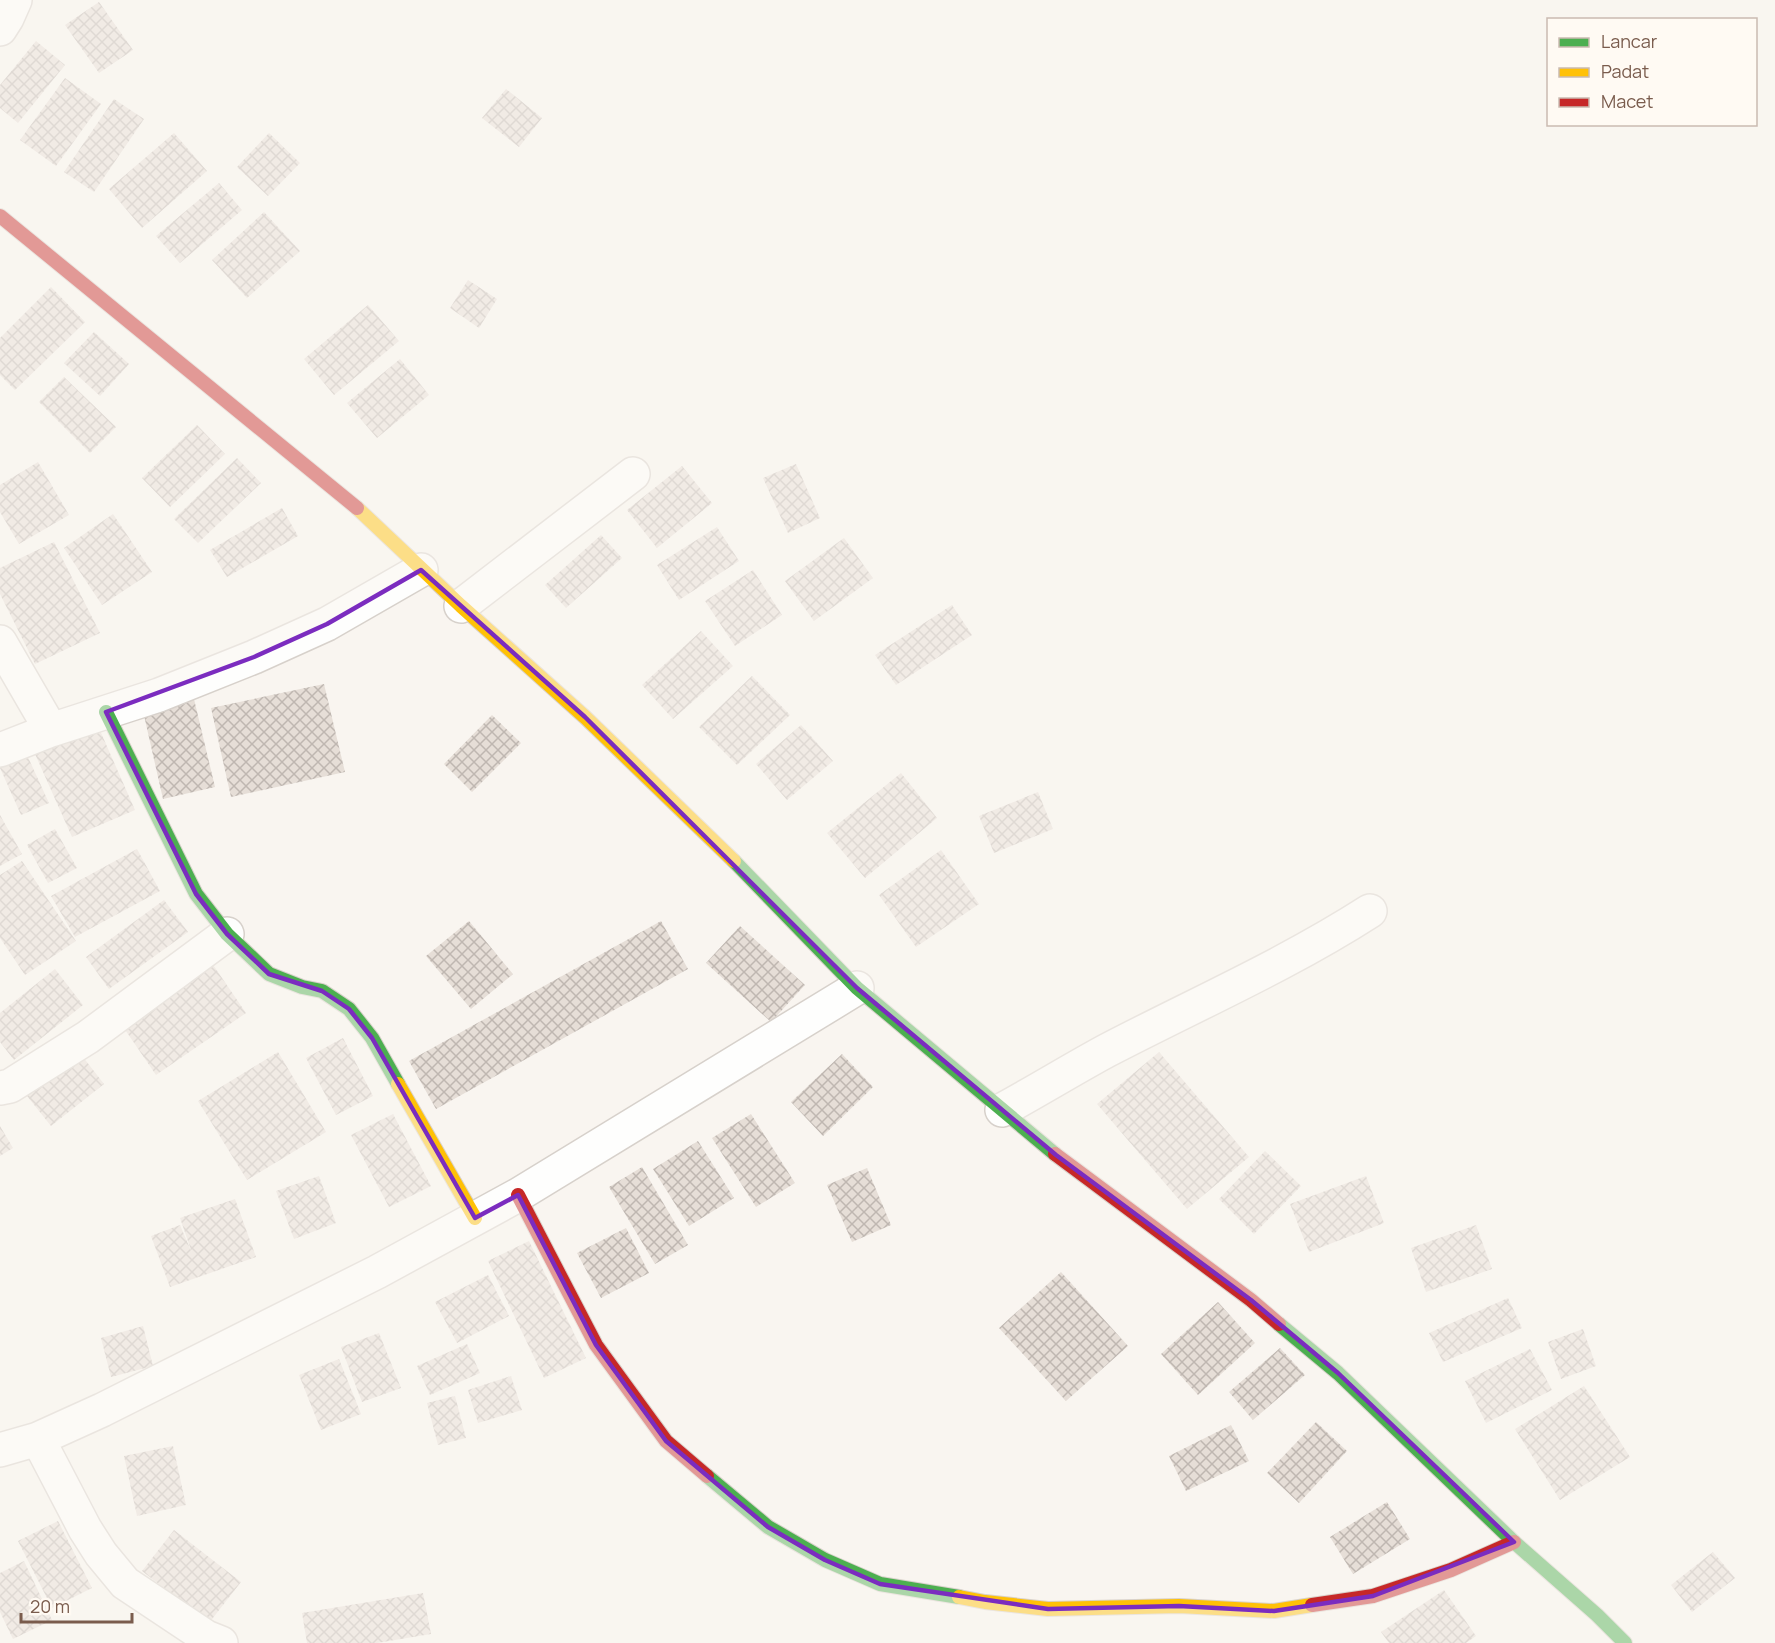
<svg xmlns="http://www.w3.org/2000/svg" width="1775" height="1643" viewBox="0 0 1775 1643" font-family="Manrope,sans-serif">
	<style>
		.building { fill: url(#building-cross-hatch) }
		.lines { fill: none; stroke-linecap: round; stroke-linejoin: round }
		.street-casing { stroke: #d7d1cb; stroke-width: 36 }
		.fast-casing { stroke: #d9d2cb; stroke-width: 16 }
		.slow-casing { stroke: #d9d2cb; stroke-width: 16 }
		.jam-casing { stroke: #d9d2cb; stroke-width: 16 }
		.street { stroke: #fefefd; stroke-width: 33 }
		.fast { stroke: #4caf50; stroke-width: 14 }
		.slow { stroke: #ffc107; stroke-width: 14 }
		.jam { stroke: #c62828; stroke-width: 14 }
		.marked { fill: none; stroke: #7b2cbf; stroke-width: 4.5; stroke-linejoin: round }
	</style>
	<defs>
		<pattern id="building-cross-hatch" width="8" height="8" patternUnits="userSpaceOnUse" patternTransform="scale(1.5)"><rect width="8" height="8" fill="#e6ded7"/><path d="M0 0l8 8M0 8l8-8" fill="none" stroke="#bfb7b1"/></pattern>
	</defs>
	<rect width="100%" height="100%" fill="#f9f5f0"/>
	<!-- building -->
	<path class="building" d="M99,2L133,50L99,73L65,25Z
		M36,41L65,65L18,123L0,108V85Z
		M65,78L101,104L56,166L20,140Z
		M506,89L542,118L519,147L482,118Z
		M114,99L144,119L94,192L64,172Z
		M174,133L207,171L142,228L109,189Z
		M269,133L300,163L268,196L237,167Z
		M219,183L242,210L180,263L156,236Z
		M264,212L300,251L247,298L212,260Z
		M468,280L497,299L479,328L450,308Z
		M51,287L85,322L15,390L0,375V338Z
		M368,305L399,341L334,395L304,359Z
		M94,332L129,364L100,396L64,363Z
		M400,359L429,395L377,438L347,403Z
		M64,377L116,427L90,453L39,402Z
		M197,425L225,454L170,507L142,478Z
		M237,458L261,483L198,543L174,519Z
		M38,462L69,515L19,544L0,512V485Z
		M796,464L820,518L788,533L763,478Z
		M682,466L712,503L657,548L627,510Z
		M282,508L298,536L227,577L210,550Z
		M113,514L152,572L102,605L64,548Z
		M717,527L739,561L679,600L657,565Z
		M601,535L622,558L566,608L545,585Z
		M844,538L873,578L814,621L785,581Z
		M54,542L100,633L35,664L0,594V568Z
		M753,570L782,615L735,646L705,601Z
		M952,605L972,635L896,685L875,655Z
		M701,631L733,666L673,719L642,685Z
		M752,676L790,715L737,765L699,727Z
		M324,684L345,772L231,797L211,708Z
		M194,699L215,787L163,799L143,711Z
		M492,715L521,743L472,792L444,764Z
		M801,725L833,761L787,800L756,764Z
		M98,726L135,810L72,837L35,754Z
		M27,755L49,803L21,815L0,768Z
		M901,773L937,818L865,878L827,833Z
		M1038,792L1053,829L994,853L979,816Z
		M0,815L22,854L0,866Z
		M55,829L77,868L48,883L27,845Z
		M137,849L160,891L75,937L51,896Z
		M941,850L979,904L916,947L879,895Z
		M22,861L76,941L25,975L0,938V875Z
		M164,900L188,932L109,989L86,957Z
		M469,921L513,974L471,1009L426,956Z
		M661,921L688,969L436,1109L409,1061Z
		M740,926L805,985L771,1022L706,963Z
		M207,956L246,1013L156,1075L117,1018Z
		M55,969L83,1005L14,1060L0,1042V1013Z
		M343,1038L373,1096L336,1115L306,1058Z
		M76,1048L104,1084L51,1126L23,1091Z
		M278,1052L326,1132L247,1180L198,1101Z
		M1159,1052L1249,1157L1187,1209L1097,1104Z
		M842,1054L873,1087L823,1136L791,1102Z
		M393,1114L431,1186L389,1207L351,1135Z
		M751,1114L795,1183L756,1207L712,1138Z
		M0,1126L13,1148L0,1156Z
		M698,1141L734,1198L689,1226L653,1169Z
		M1265,1151L1301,1186L1254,1234L1219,1199Z
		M642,1167L688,1245L655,1264L609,1187Z
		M867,1168L891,1225L852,1242L827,1185Z
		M319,1176L336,1223L294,1239L276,1191Z
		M1366,1176L1384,1223L1309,1252L1290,1204Z
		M235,1199L256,1257L170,1287L151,1236L180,1225L192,1253L180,1218Z
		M1476,1225L1492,1269L1426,1292L1411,1248Z
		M626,1228L649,1273L601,1298L577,1253Z
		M529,1241L586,1358L544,1378L488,1261Z
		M1061,1272L1128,1346L1066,1401L999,1328Z
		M488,1275L509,1316L457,1343L435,1302Z
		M1508,1298L1522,1328L1443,1362L1429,1333Z
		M1218,1302L1255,1343L1198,1395L1161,1354Z
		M143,1326L153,1366L111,1377L101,1338Z
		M1583,1329L1596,1366L1561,1379L1548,1342Z
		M379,1333L401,1388L362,1402L341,1347Z
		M467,1344L480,1373L430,1395L417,1366Z
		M1280,1348L1305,1375L1253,1420L1229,1392Z
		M1530,1349L1552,1390L1486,1423L1465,1381Z
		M339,1359L361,1414L321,1430L299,1375Z
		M511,1376L522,1410L478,1423L468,1390Z
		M1584,1386L1630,1457L1560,1500L1515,1429Z
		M455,1396L466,1438L438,1445L427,1403Z
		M1316,1422L1347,1451L1299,1503L1267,1473Z
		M1231,1425L1249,1461L1186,1491L1169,1456Z
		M173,1446L186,1505L137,1516L124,1456Z
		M1387,1502L1410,1539L1353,1574L1330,1537Z
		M58,1521L92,1588L52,1608L18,1541Z
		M174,1530L241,1582L209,1623L142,1571Z
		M1713,1552L1735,1578L1692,1612L1671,1585Z
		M24,1561L52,1620L13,1639L0,1612V1573Z
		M1444,1590L1476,1636L1466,1643H1389L1381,1632Z
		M423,1593L431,1634L377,1643H307L302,1613Z"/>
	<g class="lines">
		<!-- street casing -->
		<g class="street-casing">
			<path id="street" d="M0,29L7,18L15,0
				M461,606L633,474
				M0,642L51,730
				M0,750L51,730L159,695L254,657L327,624L421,570
				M0,1088L10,1086L88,1037L227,934
				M1002,1110C1037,1091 1071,1070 1106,1051C1194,1005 1286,965 1370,911
				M38,1439L85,1529L101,1554L125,1583L206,1637L221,1643
				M0,1450L38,1439L102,1410L377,1272L518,1195L857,988"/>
		</g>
		<!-- fast casing -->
		<g class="fast-casing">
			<path id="fast" d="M106,712L196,894L227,934L269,974L302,987L322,991L349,1009L372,1038L398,1084
				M734,861L857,988L1055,1154
				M1279,1324L1338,1373L1514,1542L1597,1615L1625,1643
				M707,1476L768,1527L825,1560L880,1584L959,1597"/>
		</g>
		<!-- slow casing -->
		<g class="slow-casing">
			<path id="slow" d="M357,508L461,606L585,717L734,861
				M398,1084L475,1218
				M959,1597L985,1602L1048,1609L1179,1606L1274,1611L1312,1605"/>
		</g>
		<!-- jam casing -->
		<g class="jam-casing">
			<path id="jam" d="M0,216L357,508
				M1055,1154L1251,1300L1279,1324
				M518,1195L596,1345L666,1441L707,1476
				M1312,1605L1373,1596L1451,1570L1514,1542"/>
		</g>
		<!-- street -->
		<use href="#street" class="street"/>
		<!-- fast -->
		<use href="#fast" class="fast"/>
		<!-- slow -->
		<use href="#slow" class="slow"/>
		<!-- jam -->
		<use href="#jam" class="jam"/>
	</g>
	<!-- marked area -->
	<path d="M0 0H1775V1643H0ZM421,570L585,717L857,988L1056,1155L1251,1300L1338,1373L1514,1542L1373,1596L1274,1611L1179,1606L1048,1609L880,1584L825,1560L768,1527L666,1441L596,1345L518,1195L475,1218L372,1038L349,1009L322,991L269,974L227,934L196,894L106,712L254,657L327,624Z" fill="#f9f5f0" fill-opacity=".55" fill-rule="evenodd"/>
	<path class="marked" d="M421,570L585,717L857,988L1056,1155L1251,1300L1338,1373L1514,1542L1373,1596L1274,1611L1179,1606L1048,1609L880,1584L825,1560L768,1527L666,1441L596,1345L518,1195L475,1218L372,1038L349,1009L322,991L269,974L227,934L196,894L106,712L254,657L327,624Z"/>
	<!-- legend -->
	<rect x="1547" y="18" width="210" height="108" fill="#fffaf3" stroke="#cabbb1" stroke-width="1.5"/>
	<rect x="1559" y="38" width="30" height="9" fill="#4caf50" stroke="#cabbb1" stroke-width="1.5"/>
	<text x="1601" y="48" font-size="18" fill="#7a5c4d">Lancar</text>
	<rect x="1559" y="68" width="30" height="9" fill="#ffc107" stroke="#cabbb1" stroke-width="1.5"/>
	<text x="1601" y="78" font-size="18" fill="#7a5c4d">Padat</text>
	<rect x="1559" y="98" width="30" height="9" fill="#c62828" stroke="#cabbb1" stroke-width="1.5"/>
	<text x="1601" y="108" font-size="18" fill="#7a5c4d">Macet</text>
	<!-- scale -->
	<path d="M21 1613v9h111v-9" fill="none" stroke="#7a5c4d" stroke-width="3"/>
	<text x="30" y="1613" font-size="18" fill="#7a5c4d" stroke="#fffaf3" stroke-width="4.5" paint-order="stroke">20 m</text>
</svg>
